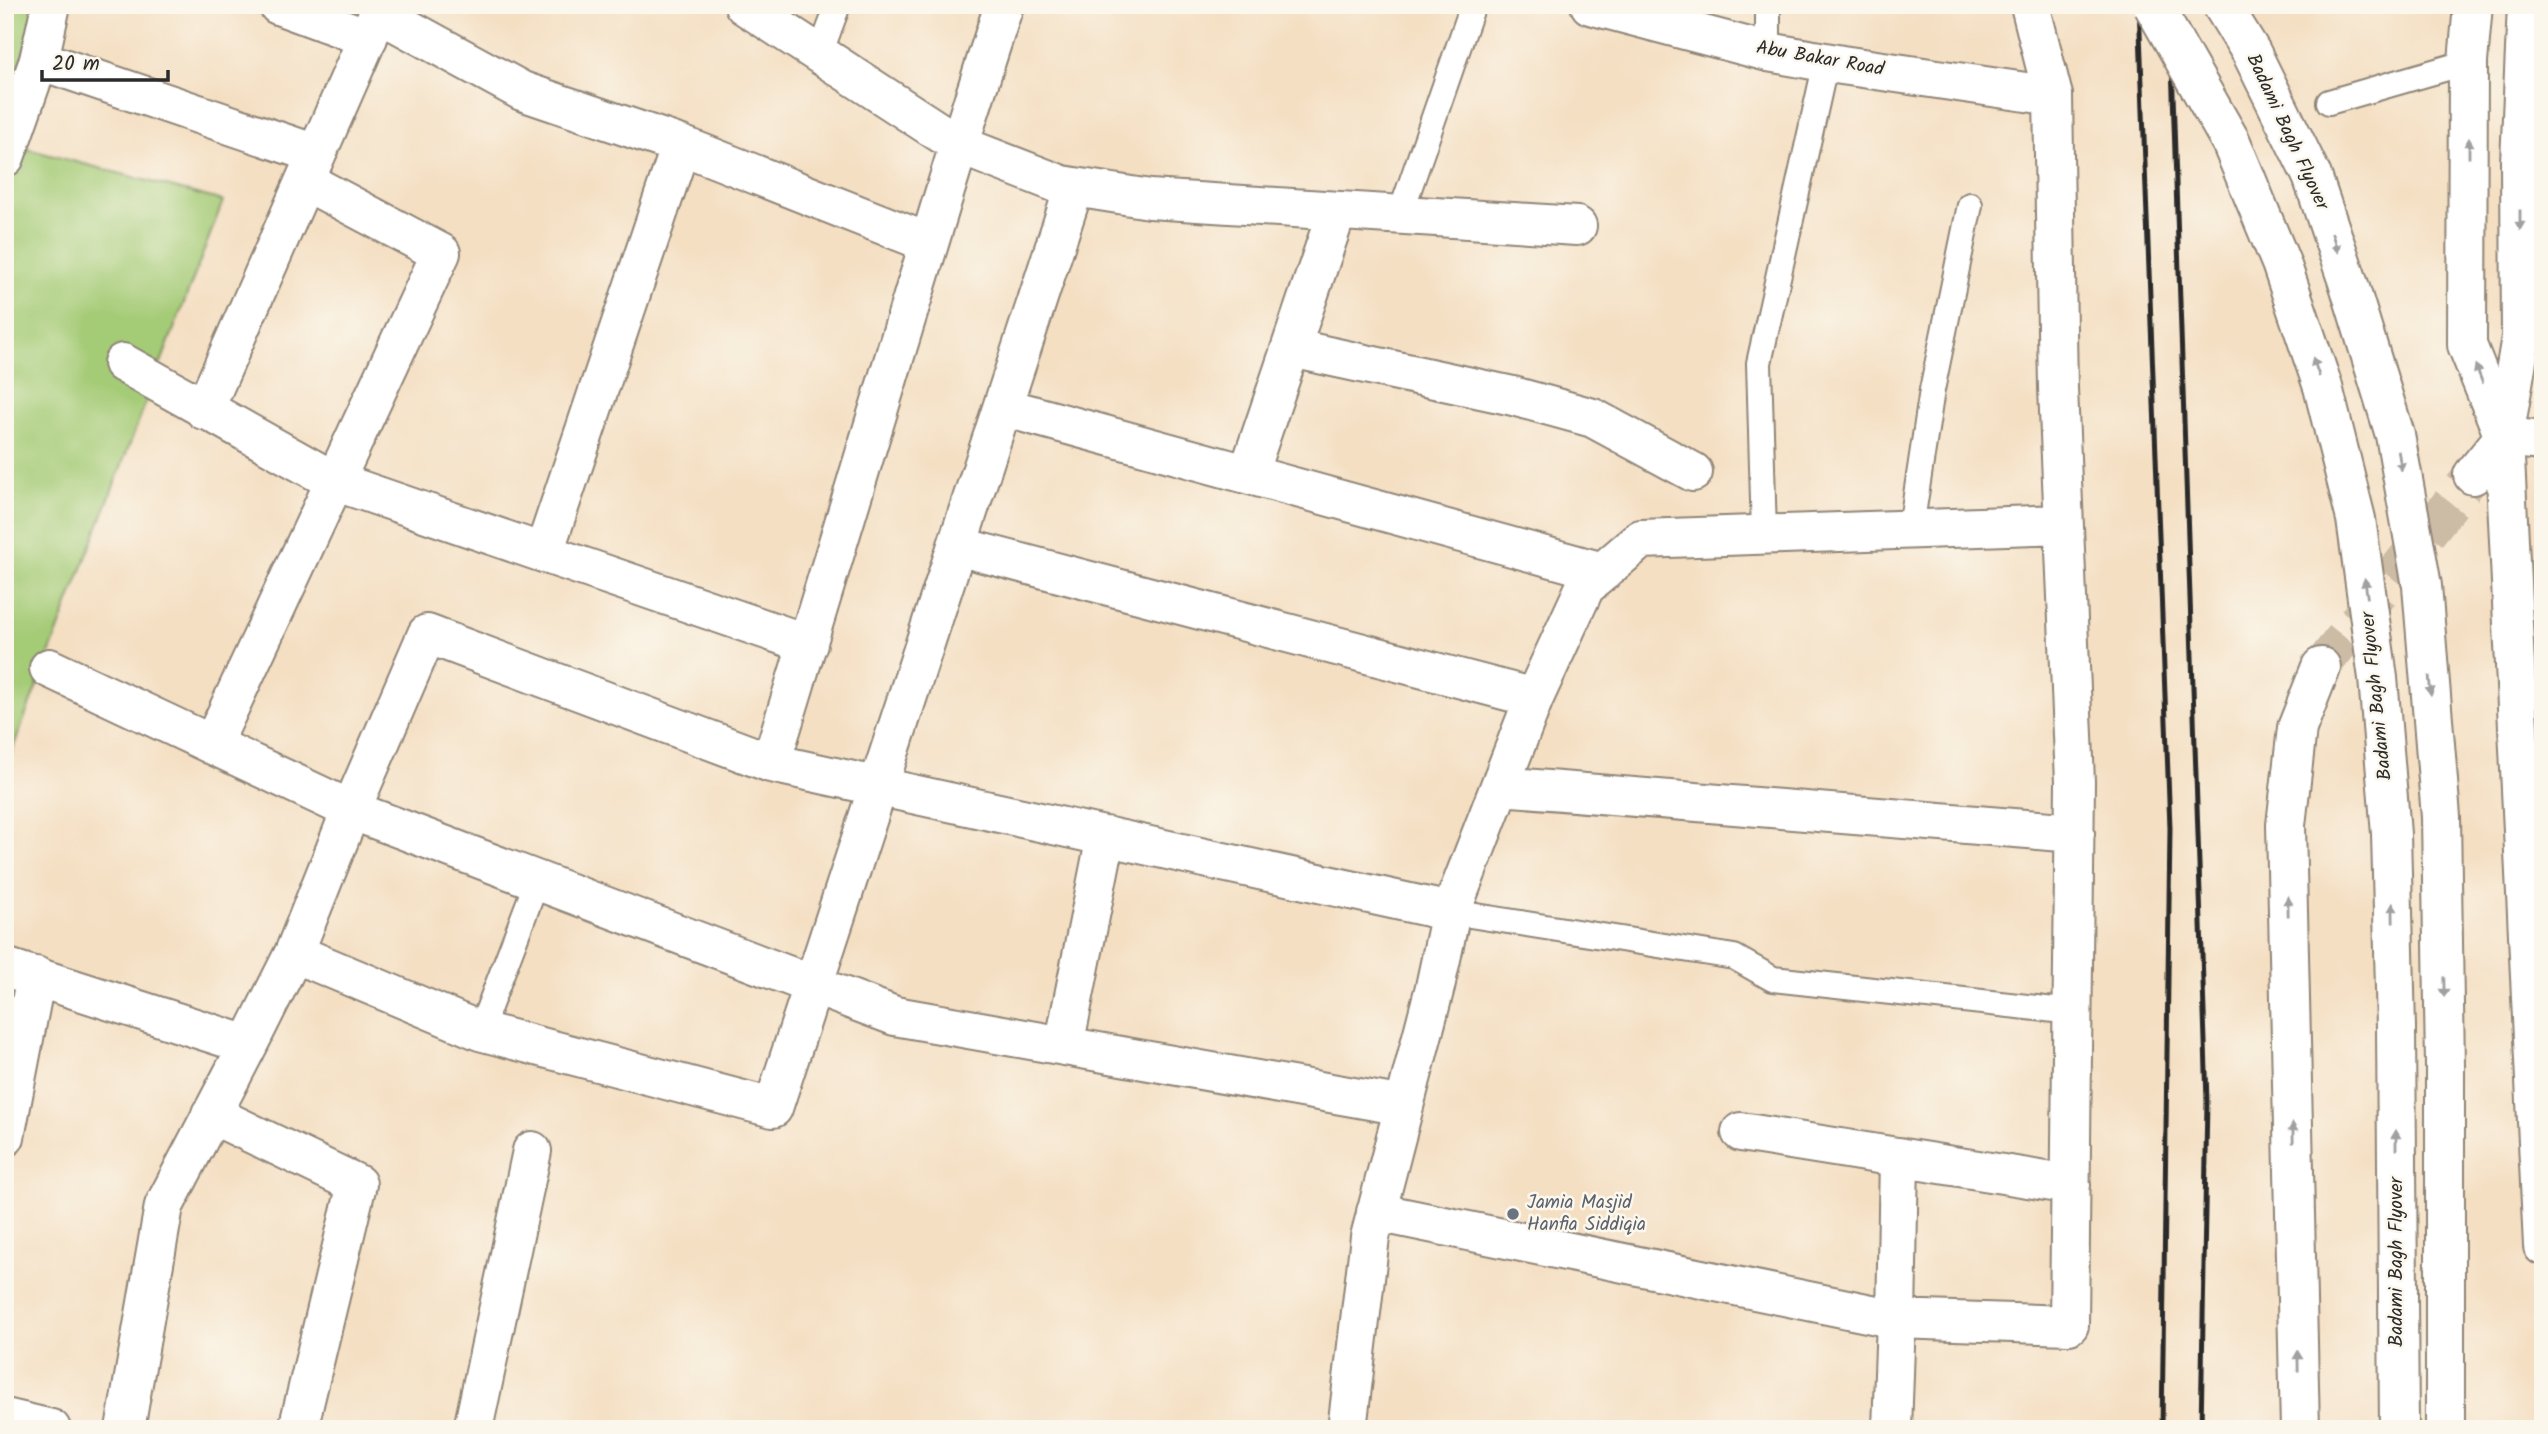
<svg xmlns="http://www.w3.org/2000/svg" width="2548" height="1434" viewBox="0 0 2548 1434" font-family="Kalam,sans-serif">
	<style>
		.green { fill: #a4cb76; stroke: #687b50; stroke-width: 2 }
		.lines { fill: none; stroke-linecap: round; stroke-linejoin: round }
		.secondary-tunnel { stroke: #ccbba5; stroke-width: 38; stroke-dasharray: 38 19; stroke-linecap: butt }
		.service-casing { stroke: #908577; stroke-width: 28 }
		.minor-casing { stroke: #908577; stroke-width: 42 }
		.tertiary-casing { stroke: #908577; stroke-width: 42 }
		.secondary-casing { stroke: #908577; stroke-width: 42 }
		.service { stroke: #fff; stroke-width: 24 }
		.minor { stroke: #fff; stroke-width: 38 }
		.tertiary { stroke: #fff; stroke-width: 38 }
		.secondary { stroke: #fff; stroke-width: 38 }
		.rail { stroke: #2b2b2b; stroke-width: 5 }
		.tertiary-bridge-casing { stroke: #908577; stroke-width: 42; stroke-linecap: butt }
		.tertiary-bridge { stroke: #fff; stroke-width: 38 }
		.oneway { fill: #a0a0a0 }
		.worship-dot { fill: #6b7280; stroke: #fbf7ec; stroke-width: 2.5 }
		.labels { text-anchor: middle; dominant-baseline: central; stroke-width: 5; stroke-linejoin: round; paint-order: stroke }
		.street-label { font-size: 19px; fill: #2b2b2b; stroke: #fbf7ec }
		.worship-label { font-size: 19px; fill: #5b616d; stroke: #fbf7ec; text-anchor: start }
	</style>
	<rect width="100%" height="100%" fill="#fbf7ec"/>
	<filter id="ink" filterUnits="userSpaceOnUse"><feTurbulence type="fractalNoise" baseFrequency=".0143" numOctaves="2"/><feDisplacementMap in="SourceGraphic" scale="14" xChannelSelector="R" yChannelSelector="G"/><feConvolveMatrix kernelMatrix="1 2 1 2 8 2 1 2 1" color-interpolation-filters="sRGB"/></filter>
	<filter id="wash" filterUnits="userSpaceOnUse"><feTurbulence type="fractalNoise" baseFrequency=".00686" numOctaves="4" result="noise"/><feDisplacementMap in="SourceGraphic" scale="28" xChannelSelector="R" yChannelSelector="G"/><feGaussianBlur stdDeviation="1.57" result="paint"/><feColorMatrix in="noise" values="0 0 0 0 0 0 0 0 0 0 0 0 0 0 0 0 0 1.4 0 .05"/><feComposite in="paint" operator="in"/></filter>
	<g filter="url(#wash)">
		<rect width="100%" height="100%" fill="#f4dfc3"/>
		<!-- green -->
		<path class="green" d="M5,5H37L5,117Z
			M5,143L223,201L5,769Z"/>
	</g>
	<g filter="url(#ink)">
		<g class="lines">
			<!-- secondary-tunnel -->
			<path class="secondary-tunnel" d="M2321,667L2473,475"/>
			<!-- service casing -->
			<g class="service-casing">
				<path id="service" d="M1768,52V5
					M820,54L838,5
					M2329,102L2468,62
					M1400,215L1473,5
					M1911,528L1932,390L1970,205
					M1764,534L1759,363L1826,62
					M1451,912L1734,957L1773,979L2073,1012
					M480,1031L537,881"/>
			</g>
			<!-- minor casing -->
			<g class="minor-casing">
				<path id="minor" d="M278,5L368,38
					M744,5L959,145L1062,185L1150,199L1577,226
					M1004,5L959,145L771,763L1451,912L1435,987L1370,1237L1347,1429
					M379,13L522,91L681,145L929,243
					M39,60L316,154
					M5,157L39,60L51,5
					M1291,348L1513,396L1593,418L1693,472
					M123,363L334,481L808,644
					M1003,407L1603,572
					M204,410L382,5
					M2504,437L2543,441
					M1248,474L1337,211
					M957,546L1534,698
					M544,552L681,145
					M49,668L351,810L895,1016L1404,1106
					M212,745L441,253L305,181
					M1500,786L2075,833
					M1451,912L1534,698L1585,587L1641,539L2063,524
					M294,953L480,1031L773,1108L1074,188
					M5,967L248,1045L294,953L351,810L427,634L771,763
					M1064,1046L1106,836
					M211,1114L357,1184L298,1429
					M1741,1132L2071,1185
					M5,1137L36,976
					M1376,1212L1896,1319L2069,1325L2075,782L2058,388L2053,96L2030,5
					M1896,1319L1899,1157
					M5,1418L51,1429
					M125,1429L164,1206L248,1045
					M473,1429L532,1151"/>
			</g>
			<!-- tertiary casing -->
			<g class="tertiary-casing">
				<path id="tertiary" d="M1892,1429L1896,1319"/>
			</g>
			<!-- secondary casing -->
			<g class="secondary-casing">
				<path id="secondary" d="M1590,5L1768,52L1842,65L2053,96
					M2473,5L2468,62L2467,345L2504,437L2473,475
					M2527,5L2520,162L2521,337L2504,437L2543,1246
					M2300,1429L2286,825L2297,728L2321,667"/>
			</g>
			<!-- service -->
			<use href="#service" class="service"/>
			<!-- minor -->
			<use href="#minor" class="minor"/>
			<!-- tertiary -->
			<use href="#tertiary" class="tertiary"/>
			<!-- secondary -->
			<use href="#secondary" class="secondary"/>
			<!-- rail -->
			<path class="rail" d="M2139,5L2170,828L2162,1429
				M2170,5L2207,1101L2201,1429"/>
			<!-- tertiary-bridge casing -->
			<g class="tertiary-bridge-casing">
				<path id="tertiary-bridge" d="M2153,5L2231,142L2281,263L2323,387L2356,519L2378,678L2391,834L2396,1028L2399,1429
					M2222,5L2251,52L2312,176L2350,288L2395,435L2422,586L2441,817L2445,1066V1429"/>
			</g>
			<!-- tertiary-bridge -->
			<use href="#tertiary-bridge" class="tertiary-bridge"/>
		</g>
		<!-- one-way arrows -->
		<defs><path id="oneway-solid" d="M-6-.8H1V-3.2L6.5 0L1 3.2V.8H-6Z" transform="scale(1.75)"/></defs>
		<g class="oneway">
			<use href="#oneway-solid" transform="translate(2469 148) rotate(-90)"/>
			<use href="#oneway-solid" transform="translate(2520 220) rotate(90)"/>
			<use href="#oneway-solid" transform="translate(2335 243) rotate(71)"/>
			<use href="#oneway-solid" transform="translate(2316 367) rotate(-109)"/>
			<use href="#oneway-solid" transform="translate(2479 374) rotate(-112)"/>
			<use href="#oneway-solid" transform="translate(2400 461) rotate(80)"/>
			<use href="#oneway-solid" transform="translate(2366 588) rotate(-98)"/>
			<use href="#oneway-solid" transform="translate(2430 686) rotate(85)"/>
			<use href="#oneway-solid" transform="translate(2288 906) rotate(-91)"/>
			<use href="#oneway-solid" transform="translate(2393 913) rotate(-91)"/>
			<use href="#oneway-solid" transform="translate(2444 987) rotate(89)"/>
			<use href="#oneway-solid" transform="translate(2293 1133) rotate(-91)"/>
			<use href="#oneway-solid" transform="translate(2396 1140) rotate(-90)"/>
			<use href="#oneway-solid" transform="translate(2298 1361) rotate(-91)"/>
		</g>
	</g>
	<!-- markers -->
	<circle class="worship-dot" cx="1513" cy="1214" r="7"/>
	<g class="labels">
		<!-- street labels -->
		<g class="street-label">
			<text transform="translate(1820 59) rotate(10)">Abu Bakar Road</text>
			<text transform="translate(2287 132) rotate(65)">Badami Bagh Flyover</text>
			<text transform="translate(2377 696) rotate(-96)">Badami Bagh Flyover</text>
			<text transform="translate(2397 1262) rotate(-90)">Badami Bagh Flyover</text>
		</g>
		<!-- worship labels -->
		<g class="worship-label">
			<text x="1527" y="1203">Jamia Masjid<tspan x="1527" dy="22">Hanfia Siddiqia</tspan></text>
		</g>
	</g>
	<!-- margin -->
	<rect width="2548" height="1434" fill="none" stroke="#fbf7ec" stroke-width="28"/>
	<!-- scale -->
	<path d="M42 70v10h126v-10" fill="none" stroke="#2b2b2b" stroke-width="3.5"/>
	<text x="52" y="70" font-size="21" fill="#2b2b2b" stroke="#fbf7ec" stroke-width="5" paint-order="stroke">20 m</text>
</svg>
